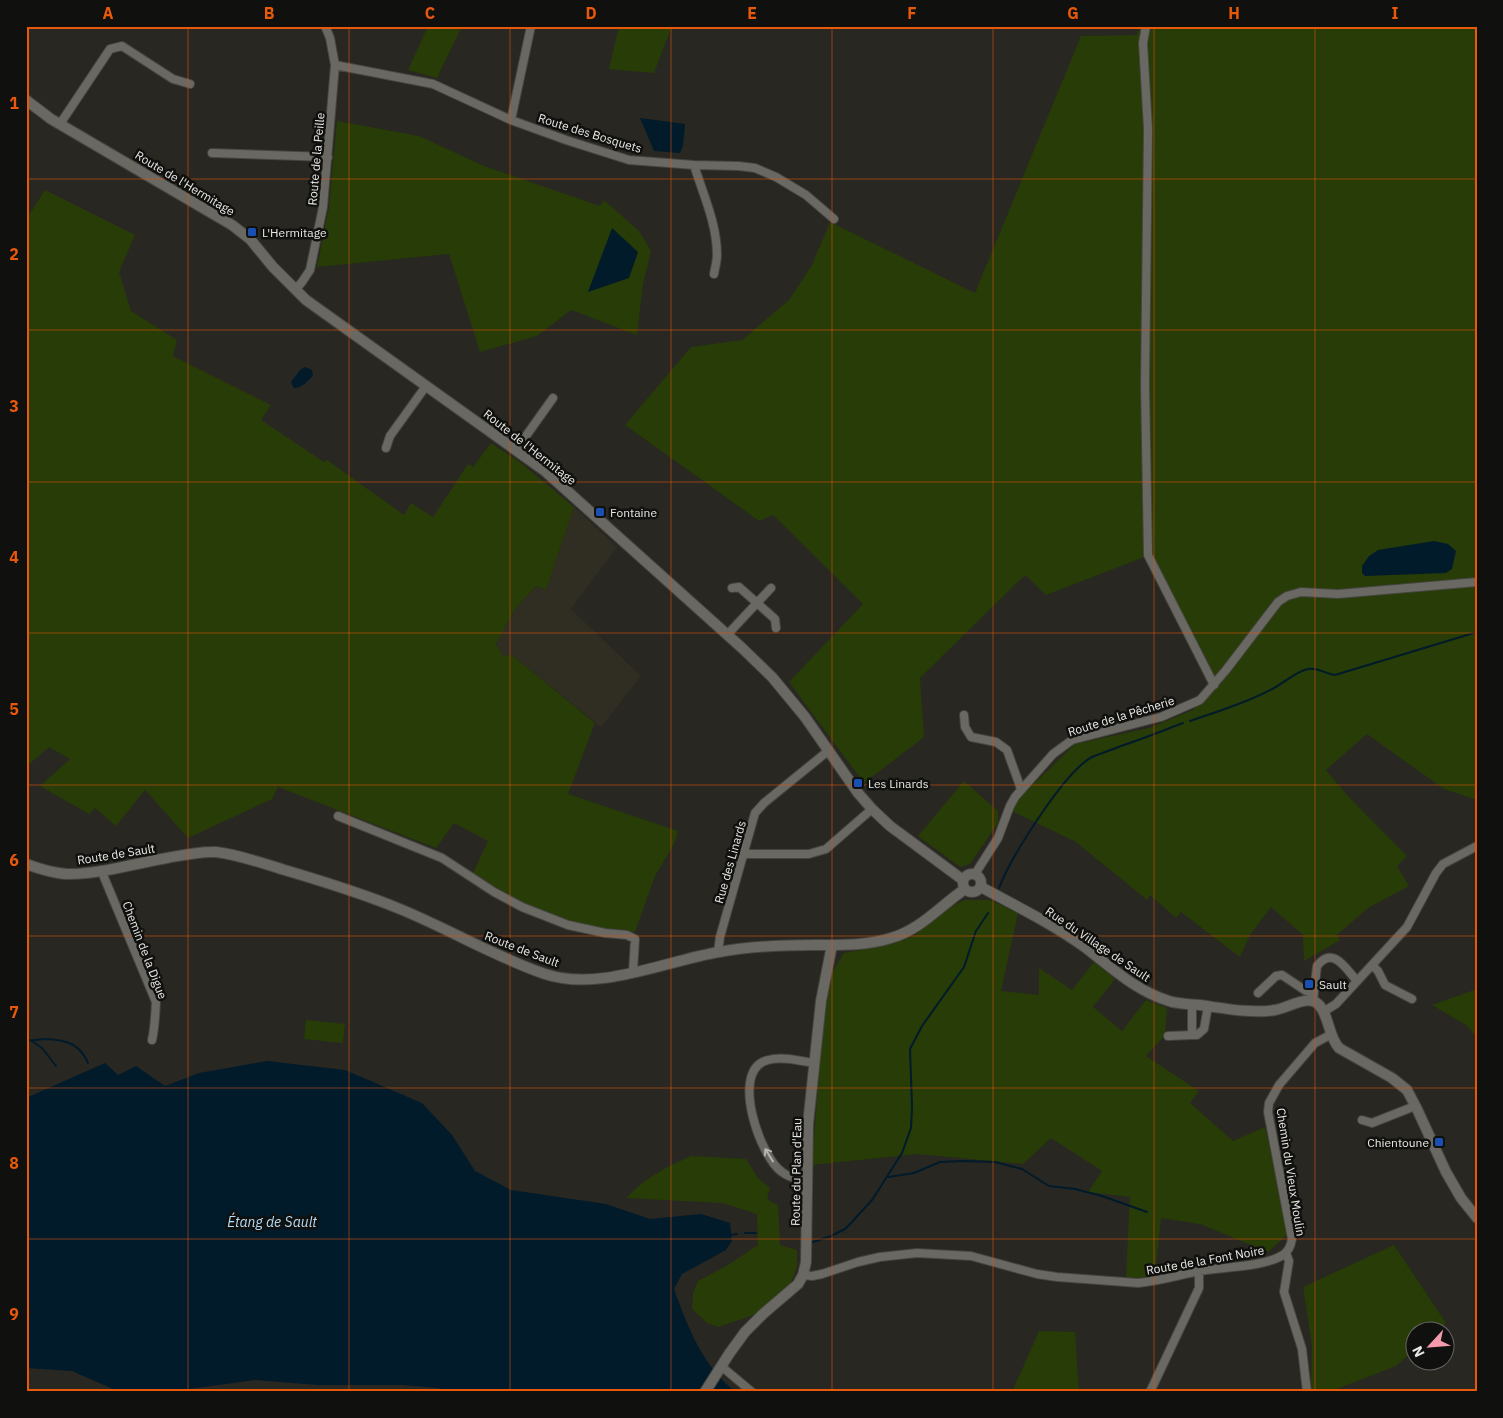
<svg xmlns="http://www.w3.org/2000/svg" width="1503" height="1418" viewBox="0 0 1503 1418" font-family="'IBM Plex Sans',sans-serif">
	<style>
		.built { fill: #302d22 }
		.green { fill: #273c06 }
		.water { fill: #011b2b }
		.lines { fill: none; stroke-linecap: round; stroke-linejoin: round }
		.stream { stroke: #011b2b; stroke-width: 2 }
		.minor-casing { stroke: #45443f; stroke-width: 10 }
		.tertiary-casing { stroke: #45443f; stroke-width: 12 }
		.minor { stroke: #696862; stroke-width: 8 }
		.tertiary { stroke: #696862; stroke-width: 10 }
		.oneway { stroke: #b6b5b1 }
		.grid { fill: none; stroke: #e8590c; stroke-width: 1; stroke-opacity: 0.55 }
		.transit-dot { fill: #1a4fb4; stroke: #10100e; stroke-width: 2 }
		.labels { text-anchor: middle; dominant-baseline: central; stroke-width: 5; stroke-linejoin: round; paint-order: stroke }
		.street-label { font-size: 12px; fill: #e9e8e5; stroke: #10100e }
		.poi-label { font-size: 12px; fill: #e9e8e5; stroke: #10100e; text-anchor: start }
		.water-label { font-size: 14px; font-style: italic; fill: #b4dcf8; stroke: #10100e }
		.neatline { fill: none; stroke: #e8590c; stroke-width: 2 }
		.grid-label { font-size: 16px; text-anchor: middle; font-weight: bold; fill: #e8590c }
	</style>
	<rect width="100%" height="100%" fill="#282722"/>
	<!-- built -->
	<path class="built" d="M574,507L617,547L571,609L641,676L601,727L512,655L503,656L496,644L515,609L536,586L546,590Z"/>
	<!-- green -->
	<path class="green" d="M428,26H462L437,78L408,70Z
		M619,26H672L654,73L609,69Z
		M1140,26H1477V800L1444,789L1367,734L1326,770L1346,794L1407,856L1397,866L1409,886L1368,908L1337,935L1340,940L1304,961L1303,935L1271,907L1250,935L1240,957L1181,912L1176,918L1150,895L1147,900L1076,842L1012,811L1015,802L1075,744L1149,728L1193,710L1212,688L1152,554L1046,595L1025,575L920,678L924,737L864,783L789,682L863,604L773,515L759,521L625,425L691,347L742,340L789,300L812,265L830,222L975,293L1081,36L1137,35Z
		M337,121L419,136L484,166L600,206L604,200L639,231L651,251L643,284L637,335L571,310L537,336L480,352L449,254L317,267L329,207Z
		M45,190L135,235L119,272L131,311L177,340L173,356L271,405L261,420L324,462L327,460L404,515L411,503L433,517L468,464L473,467L491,443L521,463L574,507L546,590L536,586L515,609L496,644L503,656L512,655L595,723L568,794L678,831L674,844L655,876L635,932L565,925L520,902L473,873L488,841L454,823L436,848L278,787L272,799L188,838L145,790L116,826L95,808L89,814L40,786L70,759L49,747L26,767V220Z
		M964,781L998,811V823L970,864L960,867L918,836Z
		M964,900H990L1018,913L1001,991L1039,995V968L1072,990L1094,962L1115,979L1093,1007L1122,1031L1146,1000L1167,1008L1165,1035L1146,1056L1199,1091L1190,1103L1233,1141L1265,1127L1290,1232L1268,1252L1200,1224L1161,1218L1155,1276L1141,1278L1126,1277L1130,1197L1088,1192L1102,1171L1051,1138L1023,1164L917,1154L812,1165L826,983L844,953L878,947L914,936L943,911Z
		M1477,989V1037L1466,1025L1432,1005Z
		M306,1020L345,1024L343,1043L304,1039Z
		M691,1156L746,1159L758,1178L770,1188L767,1198L771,1202L778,1205L780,1245L797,1250V1267L791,1283L757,1314L718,1327L707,1323L692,1309L693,1293L698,1281L728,1265L758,1245L757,1214L722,1203L626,1198C645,1178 666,1167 691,1156Z
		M1394,1245L1446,1323L1438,1330H1416L1415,1349L1396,1366L1329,1392H1311L1312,1345L1303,1287Z
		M1039,1331L1075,1332L1079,1392H1012Z"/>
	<!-- water -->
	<path class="water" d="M640,118L685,124L683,146L680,153L654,151Z
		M612,228L638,252L629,278L588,292Z
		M305,367L312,370L313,376C307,381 303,388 294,388L291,382L300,370Z
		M1434,541L1448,544L1456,551L1452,569L1446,573L1365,576L1362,573V566L1369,556L1378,550Z
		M267,1061L345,1070L422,1103L452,1135L475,1171L511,1190L606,1204L650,1219L701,1214L730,1223L732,1241L726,1250L682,1274L674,1289C688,1327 702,1366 736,1392H447L438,1388L403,1385H318L255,1380L167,1392H120L72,1371L26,1368V1098L105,1063L118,1075L136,1066L165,1086L199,1073Z"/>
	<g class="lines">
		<!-- stream -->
		<path class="stream" d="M1190,721C1219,711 1248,702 1274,688C1285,682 1297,671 1308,669C1317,667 1326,674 1335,675L1477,632
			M999,888C1011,857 1064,772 1092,757C1101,753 1112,750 1121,746C1142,739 1162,731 1183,723
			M26,1040C33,1041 39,1039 46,1039C67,1040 80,1044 88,1063
			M32,1041L42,1048L56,1066
			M889,1177L914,1173L940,1162L962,1161L995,1162L1022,1169L1049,1186L1075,1189L1102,1196L1147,1212
			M745,1233H756
			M730,1235L737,1234
			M810,1243L831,1236L845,1229L851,1223L872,1200L902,1153L911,1128L912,1107L910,1049L922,1026L964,967L976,931L988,913"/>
		<!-- minor casing -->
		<g class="minor-casing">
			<path id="minor" d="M1146,26L1143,43L1148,129L1145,385L1148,555L1214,685
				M335,65L433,84L511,120L566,140L629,160L694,165L738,166L755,168L776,177L806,195L834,219
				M511,120L531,26
				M60,124L110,49L122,46L173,79L190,84
				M212,153L328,157
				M694,165C703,194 717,224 717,255C717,261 715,268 714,274
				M295,290L302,282L310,270L323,207L335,65L330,38L325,26
				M386,448L390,436L426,386
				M516,450L553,398
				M732,588L739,587L775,619L776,628
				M727,635L771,588
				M964,715L965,727L971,737L996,742L1007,750L1021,789
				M338,816L442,858L494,892L522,907L568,925L605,933L627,935L635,939L633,972
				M743,854H809L826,849L872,809
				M101,870L156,1002C155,1016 155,1027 152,1040
				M975,874L998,838L1010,806L1015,797L1053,754L1072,740L1161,717L1200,700L1226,670L1278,602L1287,596L1301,592L1338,594L1477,582
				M718,952L720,937L755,813L764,803L828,751
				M1372,965L1378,971L1385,985L1412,999
				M1258,993L1276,976L1282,975L1306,991L1313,993
				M1313,1001L1317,966C1333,945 1346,969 1357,981
				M1323,1012L1336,1004L1407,927L1436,873L1443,864L1477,846
				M1192,1035H1197L1204,1029L1208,1006
				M1168,1036L1192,1035V1004
				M1362,1120L1372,1123L1415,1106
				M807,1181C799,1179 789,1178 782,1172C760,1157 729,1069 768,1060C783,1056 800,1061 814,1063
				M1286,1253L1289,1261L1284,1292L1302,1349L1307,1392
				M803,1275L812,1276L822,1274L858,1262L880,1257L917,1253L971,1256L1037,1274L1057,1277L1138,1283C1159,1281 1179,1275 1199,1271C1223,1267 1264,1267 1283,1255C1289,1251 1291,1245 1292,1239L1268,1112L1269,1103L1279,1085L1315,1043L1330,1035
				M721,1366L752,1392
				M1150,1392L1199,1288V1271"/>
		</g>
		<!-- tertiary casing -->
		<g class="tertiary-casing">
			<path id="tertiary" d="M26,100L51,119L232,225L250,239L273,267L306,300L545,471L742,648L772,677L805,717L858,793L872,809L890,826L963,880
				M26,864C40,869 55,874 69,874C100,874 137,863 167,858C183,855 200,851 216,852C241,855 264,864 288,871C325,882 364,894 400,909C449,929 495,957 545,974C599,992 665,961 719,952C750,946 781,945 813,945C839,945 866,946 891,938C920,930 940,906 965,889
				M963 883a9 9 0 1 1 18 0a9 9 0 1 1-18 0Z
				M981,887C1016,906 1053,924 1086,948C1112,968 1136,991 1169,1001C1178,1004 1189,1004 1199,1005C1223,1008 1250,1014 1275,1010C1286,1009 1308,994 1318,1004C1329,1014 1328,1036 1339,1048L1392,1078L1407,1090L1417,1109L1446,1172L1461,1198L1477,1218
				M705,1392L729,1354L745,1332L763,1314L798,1284L803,1275L806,1262L808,1124L821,1001L832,945"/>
		</g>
		<!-- minor -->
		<use href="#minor" class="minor"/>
		<!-- tertiary -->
		<use href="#tertiary" class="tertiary"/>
	</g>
	<!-- one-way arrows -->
	<defs><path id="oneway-shaft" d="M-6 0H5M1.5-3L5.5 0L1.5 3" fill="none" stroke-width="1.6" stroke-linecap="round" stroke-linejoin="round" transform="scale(1.25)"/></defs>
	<use class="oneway" href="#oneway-shaft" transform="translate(769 1155) rotate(-122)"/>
	<!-- grid -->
	<path class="grid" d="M188,26V1392M349,26V1392M510,26V1392M671,26V1392M832,26V1392M993,26V1392M1154,26V1392M1315,26V1392M26,179H1477M26,330H1477M26,482H1477M26,633H1477M26,785H1477M26,936H1477M26,1088H1477M26,1239H1477"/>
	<!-- markers -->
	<g class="transit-dot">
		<rect x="247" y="227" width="10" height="10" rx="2.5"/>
		<rect x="595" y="507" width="10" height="10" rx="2.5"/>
		<rect x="853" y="778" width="10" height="10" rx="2.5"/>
		<rect x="1304" y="979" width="10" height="10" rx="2.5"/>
		<rect x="1434" y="1137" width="10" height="10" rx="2.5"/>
	</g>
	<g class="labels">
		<!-- street labels -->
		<g class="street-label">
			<text transform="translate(590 133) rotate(17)">Route des Bosquets</text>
			<text transform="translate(316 159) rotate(-85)">Route de la Peille</text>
			<text transform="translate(185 183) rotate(31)">Route de l'Hermitage</text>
			<text transform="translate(530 447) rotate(38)">Route de l'Hermitage</text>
			<text transform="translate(1121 716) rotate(-17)">Route de la Pêcherie</text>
			<text transform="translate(116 854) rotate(-9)">Route de Sault</text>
			<text transform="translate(730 862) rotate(-74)">Rue des Linards</text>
			<text transform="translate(1098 944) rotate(34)">Rue du Village de Sault</text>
			<text transform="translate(522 949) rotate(21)">Route de Sault</text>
			<text transform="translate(145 950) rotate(69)">Chemin de la Digue</text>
			<text transform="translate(796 1172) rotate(-89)">Route du Plan d'Eau</text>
			<text transform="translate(1291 1172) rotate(81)">Chemin du Vieux Moulin</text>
			<text transform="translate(1205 1260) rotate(-10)">Route de la Font Noire</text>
		</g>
		<!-- poi labels -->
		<g class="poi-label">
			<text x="262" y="232">L'Hermitage</text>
			<text x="610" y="512">Fontaine</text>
			<text x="868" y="783">Les Linards</text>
			<text x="1319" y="984">Sault</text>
			<text x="1429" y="1142" text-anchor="end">Chientoune</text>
		</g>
		<!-- water labels -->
		<g class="water-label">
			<text x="272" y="1222">Étang de Sault</text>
		</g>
	</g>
	<!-- border -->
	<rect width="1503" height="1418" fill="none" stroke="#10100e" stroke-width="55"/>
	<!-- north arrow -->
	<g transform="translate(1430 1346) rotate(244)"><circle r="24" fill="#10100e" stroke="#676664"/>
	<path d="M0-4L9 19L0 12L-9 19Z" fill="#f39aac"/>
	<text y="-8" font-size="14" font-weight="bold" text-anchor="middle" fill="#e9e8e5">N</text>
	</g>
	<rect x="28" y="28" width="1448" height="1362" class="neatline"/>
	<g class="grid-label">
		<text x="108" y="19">A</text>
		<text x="269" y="19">B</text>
		<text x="430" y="19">C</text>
		<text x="591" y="19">D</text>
		<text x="752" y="19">E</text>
		<text x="912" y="19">F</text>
		<text x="1073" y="19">G</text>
		<text x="1234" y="19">H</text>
		<text x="1395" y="19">I</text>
		<text x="14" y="109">1</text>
		<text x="14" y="260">2</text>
		<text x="14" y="412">3</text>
		<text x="14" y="563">4</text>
		<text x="14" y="715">5</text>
		<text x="14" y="866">6</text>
		<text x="14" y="1018">7</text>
		<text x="14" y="1169">8</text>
		<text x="14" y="1320">9</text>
	</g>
</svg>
